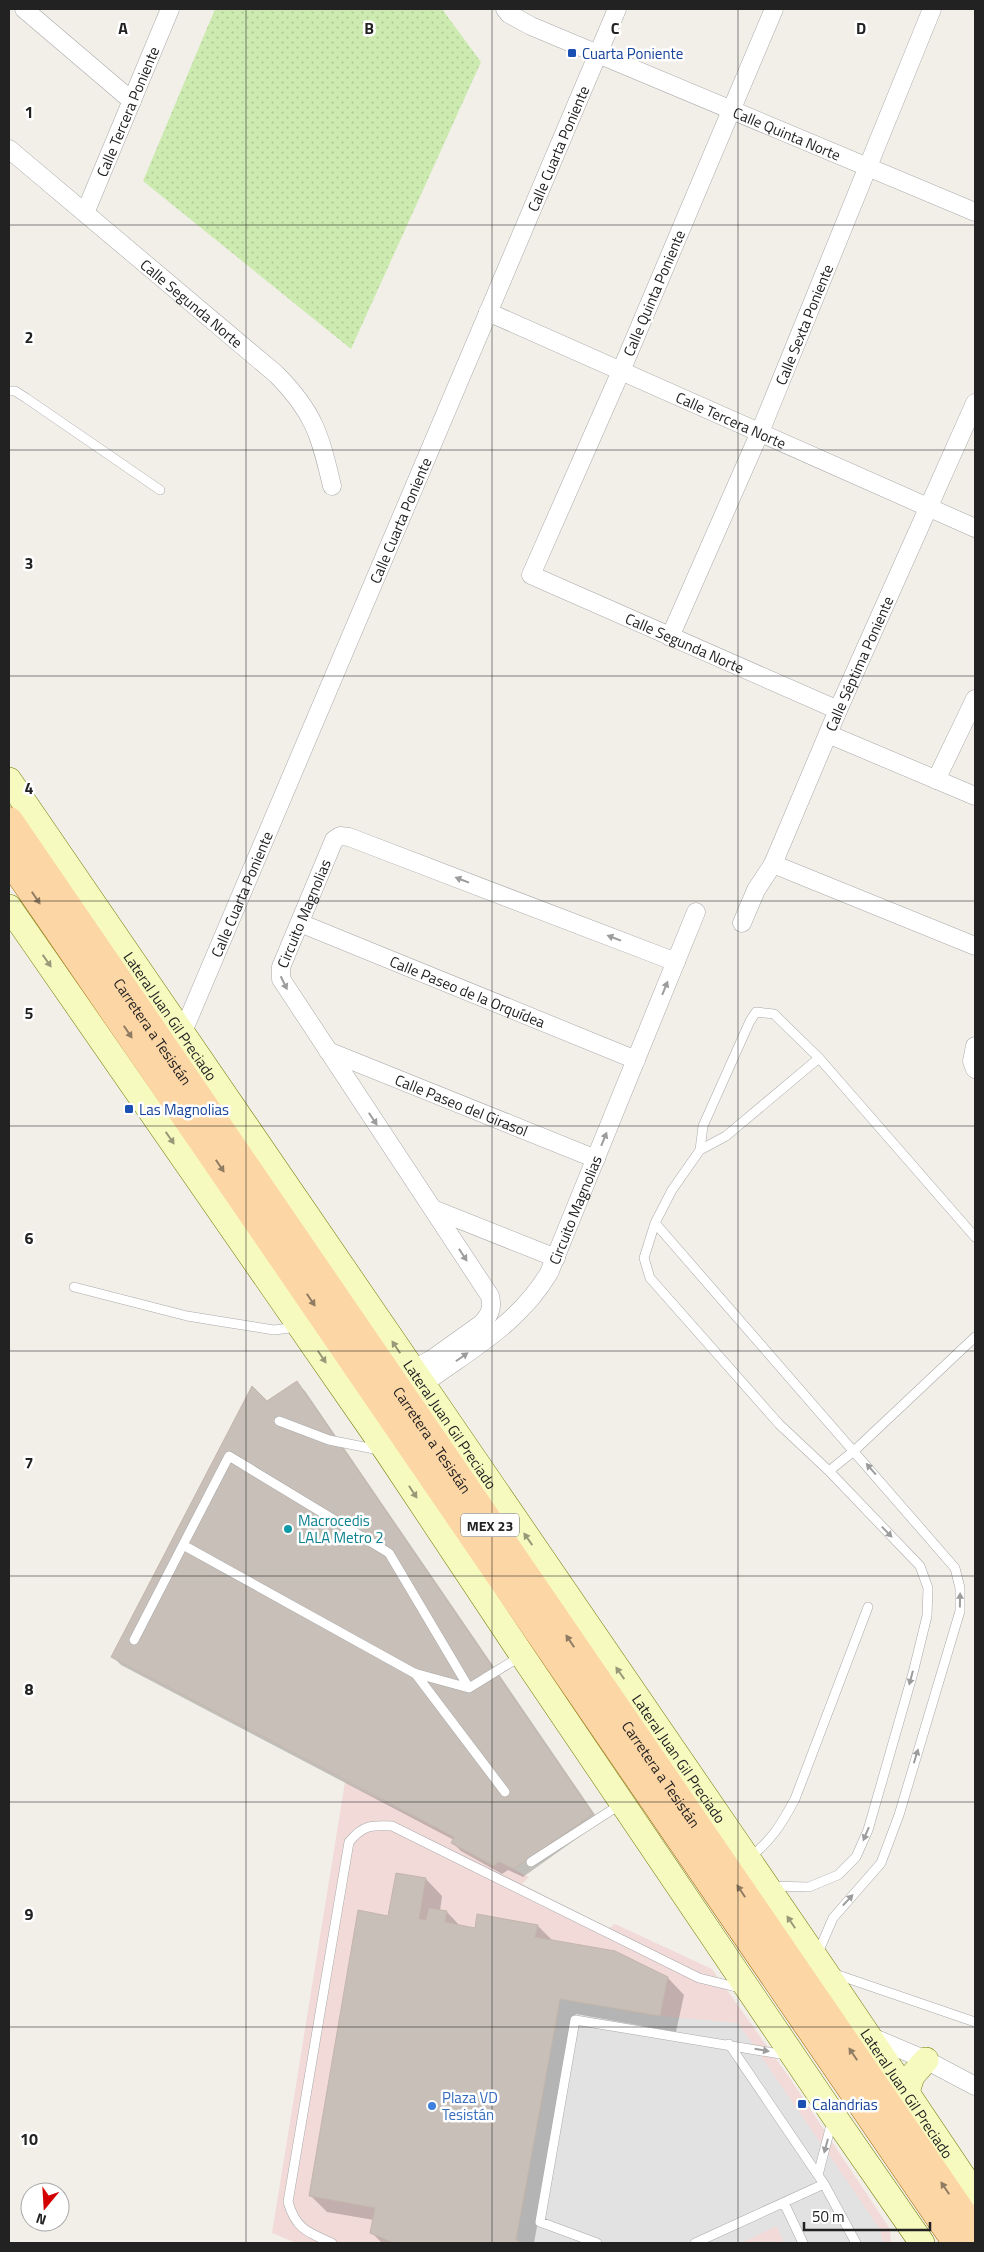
<svg xmlns="http://www.w3.org/2000/svg" width="984" height="2252" viewBox="0 0 984 2252" font-family="'Titillium Web',sans-serif">
	<style>
		.commercial { fill: #f2dad9 }
		.grass { fill: url(#grass-dots) }
		.parking { fill: #e2e2e2 }
		.shadow { fill: #0003 }
		.building { fill: #c7bfb8; stroke: #c4b6ab }
		.lines { fill: none; stroke-linecap: round; stroke-linejoin: round }
		.service-casing { stroke: #a9a9a9; stroke-width: 10 }
		.minor-casing { stroke: #a9a9a9; stroke-width: 19 }
		.secondary-casing { stroke: #707d05; stroke-width: 26 }
		.primary-casing { stroke: #a06b00; stroke-width: 29 }
		.service { stroke: #fff; stroke-width: 9 }
		.minor { stroke: #fff; stroke-width: 18 }
		.secondary { stroke: #f7fabf; stroke-width: 25 }
		.primary { stroke: #fcd6a4; stroke-width: 28 }
		.oneway { fill: #9c9c9c }
		.oneway2 { fill: #8f7c63 }
		.oneway3 { fill: #979978 }
		.grid { fill: none; stroke: #222; stroke-width: 1; stroke-opacity: 0.55 }
		.transit-dot { fill: #1a4fb4; stroke: #fff; stroke-width: 2 }
		.culture-dot { fill: #0f9aa8; stroke: #fff; stroke-width: 2 }
		.shop-dot { fill: #3f7fe0; stroke: #fff; stroke-width: 2 }
		.labels { text-anchor: middle; dominant-baseline: central; stroke-width: 5; stroke-linejoin: round; paint-order: stroke }
		.shield { fill: #fff; stroke: #646464; stroke-width: 1 }
		.shield-label { font-size: 14px; font-weight: bold; fill: #222 }
		.transit-label { font-size: 15px; fill: #164399; stroke: #fff; text-anchor: start }
		.street-label { font-size: 15px; fill: #222; stroke: #fff }
		.culture-label { font-size: 15px; fill: #0d838f; stroke: #fff; text-anchor: start }
		.shop-label { font-size: 15px; fill: #366cbe; stroke: #fff; text-anchor: start }
		.grid-label { font-size: 16px; text-anchor: middle; font-weight: bold; fill: #222; stroke: #fff; stroke-width: 5; stroke-linejoin: round; paint-order: stroke }
	</style>
	<defs>
		<pattern id="grass-dots" width="8" height="8" patternUnits="userSpaceOnUse" patternTransform="scale(1.25)"><rect width="8" height="8" fill="#cdebb0"/><path d="M2 2h.1M6 6h.1" fill="none" stroke="#b0c997" stroke-width="1.8" stroke-linecap="round"/></pattern>
	</defs>
	<rect width="100%" height="100%" fill="#f2efe9"/>
	<!-- commercial -->
	<path class="commercial" d="M345,1782L454,1837L451,1843L493,1866L499,1862L529,1877L522,1884L607,1929L615,1924L712,1969L789,2077L890,2229L891,2243H296L272,2233Z"/>
	<!-- grass -->
	<path class="grass" d="M215,9H442L481,62L351,349L143,181Z"/>
	<!-- parking -->
	<path class="parking" d="M560,1999L660,2016L738,2023L880,2229L883,2243H784L777,2226L741,2243H523L516,2240Z"/>
	<!-- shadow -->
	<path class="shadow" d="M296,1383L305,1391L600,1822L523,1877L508,1870L502,1874L461,1851L453,1843L454,1840L121,1665L113,1657Z
		M426,1879L442,1896L440,1911L447,1912L461,1927L476,1929L538,1926L553,1941L668,1978L684,1995L676,2032L576,2014L534,2243H382L372,2233L374,2220L327,2212L310,2195Z"/>
	<!-- building -->
	<path class="building" d="M297,1381L593,1814L514,1869L499,1862L494,1866L451,1843L454,1837L111,1657L252,1386L267,1401Z
		M396,1873L426,1878L419,1919L426,1920L429,1908L447,1911L445,1922L475,1928L477,1914L538,1925L535,1937L615,1951L668,1977L660,2016L560,1999L516,2240L523,2243H394L370,2233L375,2208L309,2196L358,1910L388,1916Z"/>
	<g class="lines">
		<!-- service casing -->
		<g class="service-casing">
			<path id="service" d="M9,391H15L26,398L160,490
				M700,1150L703,1126L750,1021L756,1012L774,1014L819,1058L975,1237
				M655,1223L955,1568L960,1588V1611L899,1815L881,1863L833,1918L817,1955
				M74,1287L187,1316L274,1330L298,1327
				M279,1421L329,1440L379,1450
				M829,1471L855,1450L975,1337
				M134,1640L183,1545
				M415,1673L505,1792
				M469,1688L389,1553L229,1456L183,1545L414,1673L469,1688L521,1656
				M748,1859C772,1840 781,1825 795,1799L868,1607
				M531,1862L621,1804
				M771,1886L809,1887L838,1875L856,1857L868,1830L913,1673L927,1616L928,1588L920,1566L829,1471L779,1424L650,1278L644,1258L655,1223L672,1190L700,1150L726,1136L819,1058
				M835,1974L975,2022
				M818,2175L832,2121
				M824,2184L856,2243
				M784,2203L803,2243
				M332,2243C307,2232 296,2229 288,2202L349,1842C363,1825 371,1825 392,1826L699,1978L740,1988
				M597,2243L540,2222L575,2020L786,2055
				M695,2243L824,2184L729,2044"/>
		</g>
		<!-- minor casing -->
		<g class="minor-casing">
			<g id="minor">
				<path d="M24,9L132,101"/>
				<path id="s1" d="M505,9L509,14L531,26L975,212"/>
				<path id="s2" d="M774,9L621,371L531,575L838,710"/>
				<path id="s3" d="M9,149L276,374C314,412 320,435 332,486"/>
				<path id="s4" d="M85,213L170,9"/>
				<path id="s5" d="M488,312L975,528"/>
				<path id="s6" d="M670,637L760,432L932,9"/>
				<path d="M828,734L975,796"/>
				<path d="M936,780L975,699"/>
				<path d="M773,864L975,946"/>
				<path id="s7" d="M300,923L636,1060"/>
				<path id="s8" d="M742,923L756,890L773,864L838,710L975,403"/>
				<path id="s9" d="M182,1034L617,9"/>
				<path d="M975,1046L972,1061L975,1069"/>
				<path id="s10" d="M328,1051L596,1159"/>
				<path d="M433,1209L556,1258"/>
				<path id="s11" d="M412,1370L432,1359L481,1324C490,1315 493,1308 490,1296L281,979V967L334,840L340,836L349,837L676,962"/>
				<path id="s12" d="M422,1385C469,1350 518,1325 549,1273L696,912"/>
				<path d="M867,2035L926,2060L975,2086"/>
			</g>
		</g>
		<!-- secondary casing -->
		<g class="secondary-casing">
			<g id="secondary">
				<path id="s13" d="M9,780L825,1971L975,2194"/>
				<path d="M9,907L387,1452L522,1655L834,2116L922,2243"/>
				<path d="M907,2092L912,2076L926,2060"/>
			</g>
		</g>
		<!-- primary casing -->
		<g class="primary-casing">
			<g id="primary">
				<path id="s14" d="M9,821L975,2232"/>
				<path d="M9,858L957,2243"/>
			</g>
		</g>
		<!-- service -->
		<use href="#service" class="service"/>
		<!-- minor -->
		<use href="#minor" class="minor"/>
		<!-- secondary -->
		<use href="#secondary" class="secondary"/>
		<!-- primary -->
		<use href="#primary" class="primary"/>
	</g>
	<!-- one-way arrows -->
	<defs><path id="oneway-solid" d="M-6-.8H1V-3.2L6.5 0L1 3.2V.8H-6Z" transform="scale(1.25)"/></defs>
	<g class="oneway">
		<use href="#oneway-solid" transform="translate(462 880) rotate(-159)"/>
		<use href="#oneway-solid" transform="translate(614 938) rotate(-159)"/>
		<use href="#oneway-solid" transform="translate(284 983) rotate(64)"/>
		<use href="#oneway-solid" transform="translate(665 988) rotate(-68)"/>
		<use href="#oneway-solid" transform="translate(373 1119) rotate(56)"/>
		<use href="#oneway-solid" transform="translate(604 1139) rotate(-68)"/>
		<use href="#oneway-solid" transform="translate(463 1255) rotate(57)"/>
		<use href="#oneway-solid" transform="translate(462 1357) rotate(-35)"/>
		<use href="#oneway-solid" transform="translate(871 1469) rotate(-131)"/>
		<use href="#oneway-solid" transform="translate(887 1532) rotate(46)"/>
		<use href="#oneway-solid" transform="translate(960 1600) rotate(-89)"/>
		<use href="#oneway-solid" transform="translate(911 1678) rotate(105)"/>
		<use href="#oneway-solid" transform="translate(916 1756) rotate(-73)"/>
		<use href="#oneway-solid" transform="translate(866 1834) rotate(113)"/>
		<use href="#oneway-solid" transform="translate(848 1900) rotate(-47)"/>
		<use href="#oneway-solid" transform="translate(762 2050) rotate(10)"/>
		<use href="#oneway-solid" transform="translate(826 2146) rotate(105)"/>
	</g>
	<g class="oneway2">
		<use href="#oneway-solid" transform="translate(36 898) rotate(56)"/>
		<use href="#oneway-solid" transform="translate(128 1032) rotate(56)"/>
		<use href="#oneway-solid" transform="translate(220 1166) rotate(56)"/>
		<use href="#oneway-solid" transform="translate(311 1300) rotate(56)"/>
		<use href="#oneway-solid" transform="translate(570 1641) rotate(-124)"/>
		<use href="#oneway-solid" transform="translate(741 1891) rotate(-124)"/>
		<use href="#oneway-solid" transform="translate(853 2054) rotate(-124)"/>
		<use href="#oneway-solid" transform="translate(945 2188) rotate(-124)"/>
	</g>
	<g class="oneway3">
		<use href="#oneway-solid" transform="translate(47 961) rotate(55)"/>
		<use href="#oneway-solid" transform="translate(170 1138) rotate(55)"/>
		<use href="#oneway-solid" transform="translate(396 1347) rotate(-124)"/>
		<use href="#oneway-solid" transform="translate(322 1357) rotate(56)"/>
		<use href="#oneway-solid" transform="translate(413 1492) rotate(57)"/>
		<use href="#oneway-solid" transform="translate(528 1539) rotate(-125)"/>
		<use href="#oneway-solid" transform="translate(620 1673) rotate(-125)"/>
		<use href="#oneway-solid" transform="translate(791 1922) rotate(-124)"/>
	</g>
	<!-- grid -->
	<path class="grid" d="M246,9V2243M492,9V2243M738,9V2243M9,225H975M9,450H975M9,676H975M9,901H975M9,1126H975M9,1351H975M9,1576H975M9,1802H975M9,2027H975"/>
	<!-- markers -->
	<g class="transit-dot">
		<rect x="567" y="48" width="10" height="10" rx="2.5"/>
		<rect x="124" y="1104" width="10" height="10" rx="2.5"/>
		<rect x="797" y="2099" width="10" height="10" rx="2.5"/>
	</g>
	<circle class="culture-dot" cx="288" cy="1529" r="5"/>
	<circle class="shop-dot" cx="432" cy="2106" r="5"/>
	<g class="labels">
		<!-- shield labels -->
		<rect class="shield" x="461" y="1513.5" width="58" height="23" rx="4"/>
		<g class="shield-label">
			<text x="490" y="1525">MEX 23</text>
		</g>
		<!-- transit labels -->
		<g class="transit-label">
			<text x="582" y="53">Cuarta Poniente</text>
			<text x="139" y="1109">Las Magnolias</text>
			<text x="812" y="2104">Calandrias</text>
		</g>
		<!-- street labels -->
		<g class="street-label">
			<text stroke="none"><textPath href="#s4" startOffset="110">Calle Tercera Poniente</textPath></text>
			<text stroke="none"><textPath href="#s1" startOffset="309">Calle Quinta Norte</textPath></text>
			<text stroke="none"><textPath href="#s9" startOffset="962">Calle Cuarta Poniente</textPath></text>
			<text transform="translate(654 293) rotate(-67)">Calle Quinta Poniente</text>
			<text stroke="none"><textPath href="#s3" startOffset="239">Calle Segunda Norte</textPath></text>
			<text stroke="none"><textPath href="#s6" startOffset="340">Calle Sexta Poniente</textPath></text>
			<text stroke="none"><textPath href="#s5" startOffset="266">Calle Tercera Norte</textPath></text>
			<text stroke="none"><textPath href="#s9" startOffset="558">Calle Cuarta Poniente</textPath></text>
			<text stroke="none"><textPath href="#s2" startOffset="784">Calle Segunda Norte</textPath></text>
			<text stroke="none"><textPath href="#s8" startOffset="285">Calle Séptima Poniente</textPath></text>
			<text stroke="none"><textPath href="#s9" startOffset="152">Calle Cuarta Poniente</textPath></text>
			<text stroke="none"><textPath href="#s11" startOffset="564">Circuito Magnolias</textPath></text>
			<text stroke="none"><textPath href="#s7" startOffset="181">Calle Paseo de la Orquídea</textPath></text>
			<text stroke="none"><textPath href="#s13" startOffset="286">Lateral Juan Gil Preciado</textPath></text>
			<text stroke="none"><textPath href="#s14" startOffset="255">Carretera a Tesistán</textPath></text>
			<text stroke="none"><textPath href="#s10" startOffset="144">Calle Paseo del Girasol</textPath></text>
			<text stroke="none"><textPath href="#s12" startOffset="239">Circuito Magnolias</textPath></text>
			<text stroke="none"><textPath href="#s13" startOffset="781">Lateral Juan Gil Preciado</textPath></text>
			<text stroke="none"><textPath href="#s14" startOffset="750">Carretera a Tesistán</textPath></text>
			<text stroke="none"><textPath href="#s13" startOffset="1186">Lateral Juan Gil Preciado</textPath></text>
			<text stroke="none"><textPath href="#s14" startOffset="1155">Carretera a Tesistán</textPath></text>
			<text stroke="none"><textPath href="#s13" startOffset="1591">Lateral Juan Gil Preciado</textPath></text>
		</g>
		<!-- culture labels -->
		<g class="culture-label">
			<text x="298" y="1520">Macrocedis<tspan x="298" dy="17">LALA Metro 2</tspan></text>
		</g>
		<!-- shop labels -->
		<g class="shop-label">
			<text x="442" y="2097">Plaza VD<tspan x="442" dy="17">Tesistán</tspan></text>
		</g>
	</g>
	<g class="grid-label">
		<text x="123" y="34">A</text>
		<text x="369" y="34">B</text>
		<text x="615" y="34">C</text>
		<text x="861" y="34">D</text>
		<text x="29" y="118">1</text>
		<text x="29" y="343">2</text>
		<text x="29" y="569">3</text>
		<text x="29" y="794">4</text>
		<text x="29" y="1019">5</text>
		<text x="29" y="1244">6</text>
		<text x="29" y="1469">7</text>
		<text x="29" y="1695">8</text>
		<text x="29" y="1920">9</text>
		<text x="29" y="2145">10</text>
	</g>
	<!-- border -->
	<rect width="984" height="2252" fill="none" stroke="#222222" stroke-width="20"/>
	<!-- north arrow -->
	<g transform="translate(45 2207) rotate(198)"><circle r="24" fill="#ffffff" stroke="#a7a7a7"/>
	<path d="M0-4L9 19L0 12L-9 19Z" fill="#d40000"/>
	<text y="-8" font-size="14" font-weight="bold" text-anchor="middle" fill="#222222">N</text>
	</g>
	<!-- scale -->
	<path d="M804 2222v8h126v-8" fill="none" stroke="#222222" stroke-width="2.5"/>
	<text x="812" y="2222" font-size="15" fill="#222222" stroke="#ffffff" stroke-width="4" paint-order="stroke">50 m</text>
</svg>
